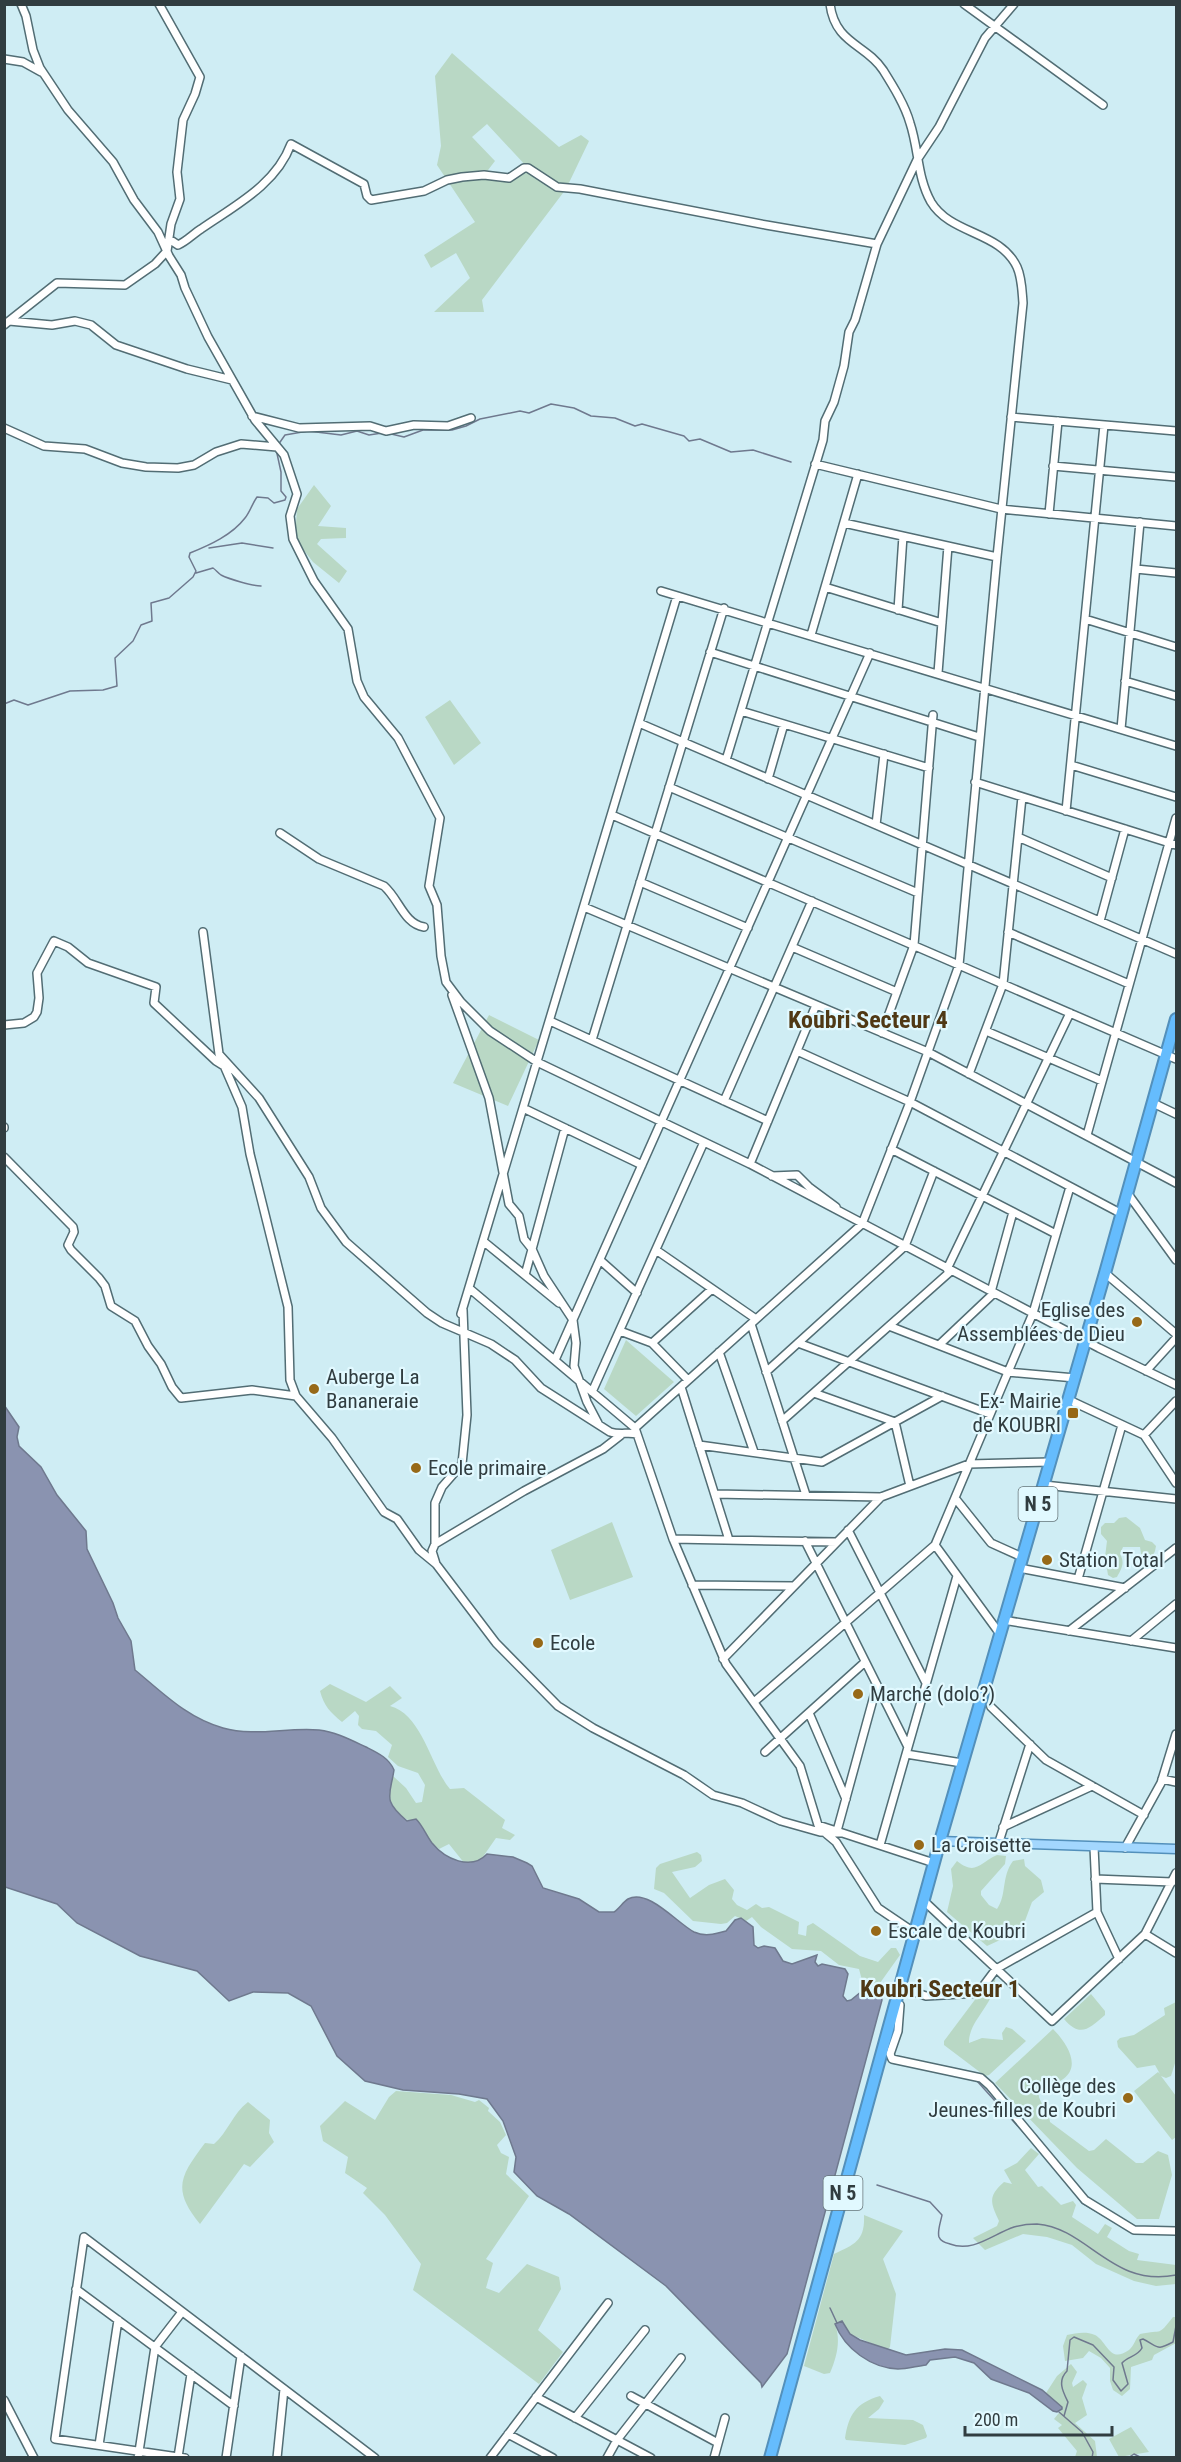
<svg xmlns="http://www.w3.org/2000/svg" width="1181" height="2462" viewBox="0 0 1181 2462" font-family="'Roboto Condensed',sans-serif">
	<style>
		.green { fill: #b9d8c5; fill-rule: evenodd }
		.water { fill: #8a93b0; stroke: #6f798e; stroke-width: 1.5 }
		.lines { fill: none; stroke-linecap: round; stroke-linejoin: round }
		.stream { stroke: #6f798e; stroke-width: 1.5 }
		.minor-casing { stroke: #526d74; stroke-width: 10 }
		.major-casing { stroke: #5390bb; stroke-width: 11 }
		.highway-casing { stroke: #5390bb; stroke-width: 14 }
		.minor { stroke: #fff; stroke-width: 7 }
		.major { stroke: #a3d7fe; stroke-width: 8 }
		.highway { stroke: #65bcfd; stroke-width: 10 }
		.poi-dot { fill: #976918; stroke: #e1f9ff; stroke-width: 2 }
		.labels { text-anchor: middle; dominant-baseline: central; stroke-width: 4.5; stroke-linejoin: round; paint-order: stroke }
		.shield { fill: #e1f9ff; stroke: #667579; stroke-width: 1.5 }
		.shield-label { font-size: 20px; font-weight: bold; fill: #313d40 }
		.poi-label { font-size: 21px; fill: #313d40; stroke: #e1f9ff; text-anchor: start }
		.quarter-label { font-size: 24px; font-weight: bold; fill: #503915; stroke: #e1f9ff }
	</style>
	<rect width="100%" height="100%" fill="#cfedf4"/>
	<!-- green -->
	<path class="green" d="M452,53L559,147L581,135L589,141L566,189L482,300L484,312H434L470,278L456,253L431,268L424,255L475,222L437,165L441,146L435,76ZM487,124L528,168L505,179L485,174L495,161L472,137Z
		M314,485L331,506L318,526L346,528V538L321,539L317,544L347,571L339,583L313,562L295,539L297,509Z
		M450,700L481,743L454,765L425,717Z
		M489,1015L539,1040L508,1106L453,1083Z
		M626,1340L674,1382L636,1416L604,1389Z
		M1126,1517L1140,1528L1145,1540L1152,1542L1156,1546L1155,1551L1148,1567L1143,1566L1140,1547H1123L1120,1554C1125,1563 1122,1568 1117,1577L1113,1578L1108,1575L1105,1557L1107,1541L1101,1534V1527L1105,1523H1114L1119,1518Z
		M612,1522L633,1577L570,1600L551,1550Z
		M330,1684L366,1702L390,1686L402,1698L390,1706C422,1714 431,1767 450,1789L464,1788L505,1820L502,1828L515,1835L510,1840L496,1838L480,1861L465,1864L449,1844L439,1849L431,1842L422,1826C404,1820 395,1813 388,1794L393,1776L406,1788L416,1803L422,1802L425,1785L418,1773L398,1766L388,1757L392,1745L376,1731L362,1729L358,1725L359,1716L355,1711L342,1722C330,1712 324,1706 320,1691Z
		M697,1852L701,1855L702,1861L695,1867L672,1872L690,1898L709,1885L725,1879L734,1890L732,1899L737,1905L747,1910L756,1904L762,1908L769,1907L799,1922L798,1934L806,1936L807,1926L813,1923L860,1956L878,1962L891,1948H896L900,1955L880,1983L875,1986L863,1984L859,1969L839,1965L821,1951L792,1949L761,1927L752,1917L746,1921L735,1916L727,1923L721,1924L693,1921L664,1893L654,1889L656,1868L660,1864Z
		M997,1855L1006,1856L1005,1864L981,1891V1895L989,1905L997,1909C1007,1895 1001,1877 1013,1861L1024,1859L1025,1866L1041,1880L1044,1892L1032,1902L1019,1937L1011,1935L987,1946L947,1912L953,1886L951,1869L957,1861C976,1876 979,1863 997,1855Z
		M992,1977H995C998,2002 968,2020 969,2043L982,2038L1003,2040L1002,2033L1006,2027L1012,2029L1026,2041L989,2075L985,2076L944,2045V2041Z
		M1091,1994L1105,2011V2015C1089,2029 1080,2038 1064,2019Z
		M1176,2002V2060L1171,2076L1166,2078L1161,2076L1176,2096V2137L1172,2140L1134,2091L1158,2072L1160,2074L1155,2065L1137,2068L1118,2047L1117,2041L1120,2038L1134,2035L1165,2015L1164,2008Z
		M1053,2029C1066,2042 1084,2068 1060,2081C1054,2085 1043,2084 1039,2092C1036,2099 1050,2113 1050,2122L1089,2151L1094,2150L1106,2139L1136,2163H1143L1158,2151L1168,2155L1172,2175L1159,2219H1137L1077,2168L995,2083Z
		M396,2091L451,2095L475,2102L479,2100L489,2108L488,2111L500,2122L506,2135L497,2145L501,2153L509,2157L506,2174L529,2196L486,2259L493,2263L486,2288L499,2293L527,2264L559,2277L561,2289L538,2330L563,2352L539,2384L413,2290L421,2264L385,2215L363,2193L367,2188L345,2173L348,2157L323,2141L320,2126L345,2101L375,2120L389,2097Z
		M248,2102L270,2120L269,2133L274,2142L250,2167L244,2164L200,2224C171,2189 181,2175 205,2143L214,2144C228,2132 233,2113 248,2102Z
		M1031,2148L1039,2154L1025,2170L1038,2187L1042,2186L1061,2205L1073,2201L1076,2205L1072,2217L1098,2234L1105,2224L1112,2228L1107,2237L1129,2251L1139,2254L1137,2260L1176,2265V2284L1156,2286L1134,2281L1096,2264L1072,2245L1047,2237L1023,2234L985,2250L973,2238L997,2226L999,2221C991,2203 987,2197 1004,2182L1012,2184L1004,2170L1017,2163Z
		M864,2215L903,2231L883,2259L896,2294L890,2347L887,2350L850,2334L842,2321L835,2324C841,2340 837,2357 830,2373L824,2374L804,2366L834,2254C856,2244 865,2240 864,2215Z
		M1173,2317H1176V2343L1154,2355L1152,2360L1131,2367L1130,2389L1122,2396L1113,2390L1110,2381V2368L1101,2358L1089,2351L1083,2358L1065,2361L1063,2346L1067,2335C1076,2333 1086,2331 1095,2335C1108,2342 1109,2364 1129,2350C1134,2346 1135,2339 1140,2334C1164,2329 1157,2337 1173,2317Z
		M1071,2364L1077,2372L1072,2383L1073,2387L1083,2380L1087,2384L1082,2398L1087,2415L1075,2423L1095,2441L1097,2457H1075L1077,2451L1058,2428L1062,2425L1054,2419L1062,2409L1046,2393L1057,2376Z
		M880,2396L884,2401L879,2409L868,2418L913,2420L923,2425L927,2436L926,2438L905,2445L846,2440L845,2438C849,2414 856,2403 880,2396Z
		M1131,2427L1149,2452L1119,2457L1109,2439Z"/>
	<!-- water -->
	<path class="water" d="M4,1405L19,1427L17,1437L19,1446L41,1467L57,1495L86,1531L87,1549L113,1603L118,1618L131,1641L135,1670C163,1693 187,1718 223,1728C254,1737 287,1727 319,1730C336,1732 351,1740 366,1747C378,1753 389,1758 394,1770C390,1796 382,1800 407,1821L416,1819C423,1826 426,1835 432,1843C445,1859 471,1871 487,1854L513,1857L527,1863L532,1866L543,1888L579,1899L599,1912H614C619,1909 623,1902 628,1899C648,1888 678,1924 694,1932C705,1937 715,1934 726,1931L735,1920L741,1918L753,1927L754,1945L758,1948L764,1946L775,1948L783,1961L792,1964L817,1955L815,1962L818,1966L822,1964L845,1969L848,1974L843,1996L847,2001L851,2000L862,1991L870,1994L876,1991L880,1993L882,2000L787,2354L762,2387L761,2383L666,2286L569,2214L537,2196L514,2172L516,2157L503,2121L487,2099L459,2094L403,2090L365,2081L337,2056L311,2006L288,1993L253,1992L229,2001L197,1971L140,1956L77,1923L57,1904L5,1887Z
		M842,2321L850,2334L860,2340L906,2355L945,2349L962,2350L1042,2390L1062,2407V2409L1057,2412L1053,2411L1029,2393L991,2379L974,2363L955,2357L930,2360L926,2365C917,2366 907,2369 898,2369C871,2368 845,2349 835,2324Z"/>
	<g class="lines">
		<!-- stream -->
		<path class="stream" d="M387,433L404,437L423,430H452L466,426L480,419L520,411L529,413L551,404L574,408L591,416L615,418L635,426L642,424L684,436L689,441L700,439L731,452L753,450L791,462
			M278,445L285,435L308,431L341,435L357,431L369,435L382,433
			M209,548L242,543L273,548
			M196,573L213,568C216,570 218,573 221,575C229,579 252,586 261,586
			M4,704L14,700L28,705L70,691L103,690L117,686L115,658L133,641L141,625L152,621L151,603L169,598L193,577L196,571L189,557L190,553C210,545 232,535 245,518C250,512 252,504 257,497L268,498L274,503L285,500L286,497L281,491V472L276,449
			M892,2063L903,2065
			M977,2081L1032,2142
			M877,2185L930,2202L942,2215C941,2221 937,2231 939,2237C941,2242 946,2243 950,2244C973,2253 993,2234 1014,2227C1021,2225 1031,2224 1037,2224C1088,2228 1112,2288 1176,2275
			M1072,2189L1082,2203L1128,2230
			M830,2308L837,2323
			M1059,2412L1082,2432L1093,2452L1092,2458
			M1064,2416L1068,2402C1063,2392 1057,2381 1067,2371L1070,2340L1074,2337L1093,2345L1114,2367L1113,2380L1121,2391L1128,2384L1122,2363C1128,2356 1137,2357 1142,2348L1140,2340L1143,2339C1159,2347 1156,2351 1173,2342L1176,2326
			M1128,2458L1134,2454L1142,2458"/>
		<!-- minor casing -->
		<g class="minor-casing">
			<path id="minor" d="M21,4L26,16L33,50L40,68L68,110L113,162L134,200L158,232L169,256L181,275L185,288L208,337L255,420L284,455L297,494L290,516L293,539L314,581L348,629L357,681L364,697L398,738L440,818L429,886L437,905L441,956L446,982L461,1002L490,1031L537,1062L750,1164L1099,1348L1176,1385
				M964,4L1103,105
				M4,59L23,62L41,72
				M169,239L178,245C187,241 193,234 201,229C234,206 276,185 291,144L364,184L367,196L371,200L424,191L447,180L462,177L484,175L509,178L524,168H528L557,187L580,189L766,225L877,244
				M9,321L57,283L125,285L155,264L167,251L171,224L180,199L177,172L183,120L195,94L200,77L159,4
				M4,325L9,321L52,325L75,321L91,325L116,345L187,369L232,380
				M252,416L299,428L370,426L386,431L414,425L448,426L471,418
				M1011,417L1176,431
				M4,428L44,446L85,449L122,463L146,467L178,468L194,465L216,452L241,444L277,447
				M815,464L1001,509L1176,526
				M1053,466L1176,477
				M1049,514L1058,421
				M844,523L997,557
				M1136,569L1176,573
				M825,587L942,623
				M661,591L1176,746
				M898,610L903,536
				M1085,619L1176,647
				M811,635L858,474
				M710,652L979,737
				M938,673L948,546
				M1125,681L1176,696
				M741,711L929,768
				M639,723L1176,954
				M1121,729L1140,522
				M726,760L823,440L825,421L834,402L844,366L849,332L855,320L877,244L917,160L939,127L985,38L1014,4
				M1071,765L1176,797
				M768,779L784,724
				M975,782L1176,845
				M669,787L918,893
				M1066,811L1104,425
				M612,815L1176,1059
				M876,825L884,754
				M280,833L319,859L384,886C399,899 404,924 424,927
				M1018,837L1112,878
				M640,882L748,928
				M584,907L928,1052L1176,1183
				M1100,921L1125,829
				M203,932L219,1054L259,1098L309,1177L321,1208L346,1242L427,1313L442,1323L491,1344L515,1360L541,1388L610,1432C620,1435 628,1432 637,1434
				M1008,932L1129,984
				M792,947L897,992
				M452,995L489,1098L509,1204L519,1216L524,1239L532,1249L544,1276L573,1320L576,1343L574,1366L587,1402L598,1423
				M550,1021L768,1121
				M4,1025L24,1023L34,1017L37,1012L39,998L37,973L54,941L68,947L88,963L156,987L154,1003L216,1061L224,1066
				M986,1031L1102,1081
				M882,1033L914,945L933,715
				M592,1040L724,608
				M797,1051L910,1102L1122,1214
				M219,1054L242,1107L250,1154L288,1307L290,1380L296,1396L332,1438L384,1512L397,1519L419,1550L436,1564L496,1643L558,1706L593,1728L684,1775L713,1795L742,1803L781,1821L820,1832L841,1833
				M969,1074L1003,984L1022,797
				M724,1101L812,901
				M1153,1103L1176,1114
				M523,1108L642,1165
				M4,1127V1128
				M1087,1135L1176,818
				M891,1149L1056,1234
				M4,1157L73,1227L74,1232L68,1245L71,1250L99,1278L105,1286L111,1306L135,1321L148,1346L161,1364L172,1387L181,1398L252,1390L296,1396
				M750,1164L816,1005
				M772,1176L797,1175L809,1187L836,1207
				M1128,1194L1176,1260
				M483,1241L559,1303
				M656,1250L756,1319
				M600,1260L637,1293
				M947,1269L1070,1013
				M1105,1273L1176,1334
				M525,1275L565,1128
				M469,1288L635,1428L673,1539L726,1664L800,1766L818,1825L934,1863
				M991,1292L1013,1212
				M461,1314L677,596
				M751,1324L806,1495
				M889,1326L1008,1372L1075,1378
				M620,1331L652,1343L688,1380
				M652,1343L712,1289
				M798,1343L990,1414
				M939,1345L994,1293
				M719,1352L754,1452
				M555,1360L870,653
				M1146,1371L1176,1338
				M766,1372L905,1246L934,1171
				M681,1387L729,1540
				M592,1392L704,1142
				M814,1393L895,1422L910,1486
				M1069,1400L1144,1435L1176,1483
				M782,1421L951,1271
				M635,1428L862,1224L910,1102L959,965L997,557L1023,303C1022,291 1022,278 1017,267C1000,231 951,235 931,202C917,177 919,150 910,123C905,105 893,86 883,70C866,44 835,44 830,4
				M1144,1435L1176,1401
				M699,1445L822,1462L942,1396
				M1044,1485L1176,1499
				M715,1494L881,1497L969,1464L1051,1462
				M955,1498L991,1543L1022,1557
				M848,1530L926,1683
				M673,1539L837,1542
				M805,1541L908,1747
				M435,1544V1503L442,1487L462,1464L467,1415L463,1310
				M935,1545L1000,1634
				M436,1564L432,1551L435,1544L524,1491L603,1449L621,1435
				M1019,1568L1125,1588
				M1078,1579L1122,1425
				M692,1585L794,1586
				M1003,1620L1176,1648
				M1069,1631L1176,1548
				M1131,1641L1176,1604
				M723,1659L881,1497
				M754,1702L935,1545L1033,1313L1070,1187
				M991,1707L1046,1760L1144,1815
				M809,1713L846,1799
				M765,1752L865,1662
				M906,1754L962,1763
				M1162,1779L1176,1782
				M1003,1827L1092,1786
				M837,1831L877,1685
				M824,1832L836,1842L878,1908L915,1933
				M880,1845L957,1576
				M998,1845L1030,1744
				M1094,1847L1097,1912L1119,1959
				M1125,1848L1161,1783L1176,1734
				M1095,1879L1172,1882
				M924,1901L1052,2021L1145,1934L1176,1873
				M1145,1934L1176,1953
				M899,1987L926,1996L978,1993L996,1969L1097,1912
				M900,2005L898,2031L890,2054L892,2059L981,2078L990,2086L1085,2200L1134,2230L1176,2231
				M76,2289L234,2406
				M631,2396L718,2443
				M536,2397L651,2458
				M4,2400L34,2458
				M575,2418L645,2330
				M508,2434L553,2458
				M99,2445L118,2320
				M178,2457L191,2374
				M138,2458L155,2347L182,2312
				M185,2458L55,2439L84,2237L375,2458
				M226,2458L241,2356
				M277,2458L284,2389
				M490,2458L608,2303
				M607,2458L617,2440L681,2358
				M714,2458L725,2418"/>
		</g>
		<!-- major casing -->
		<g class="major-casing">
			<path id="major" d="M940,1841L1176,1849"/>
		</g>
		<!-- highway casing -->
		<g class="highway-casing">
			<path id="highway" d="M770,2458L940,1841L1105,1273L1176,1019"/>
		</g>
		<!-- minor -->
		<use href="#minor" class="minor"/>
		<!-- major -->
		<use href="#major" class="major"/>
		<!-- highway -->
		<use href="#highway" class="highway"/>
	</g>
	<!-- markers -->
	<g class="poi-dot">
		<circle cx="1137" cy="1322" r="6"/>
		<circle cx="314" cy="1389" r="6"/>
		<rect x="1067" y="1407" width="12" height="12" rx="3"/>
		<circle cx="416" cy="1468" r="6"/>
		<circle cx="1047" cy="1560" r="6"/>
		<circle cx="538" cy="1643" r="6"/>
		<circle cx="858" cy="1694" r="6"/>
		<circle cx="919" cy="1845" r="6"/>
		<circle cx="876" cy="1931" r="6"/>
		<circle cx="1128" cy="2098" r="6"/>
	</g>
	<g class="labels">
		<!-- shield labels -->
		<g class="shield">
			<rect x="1018.5" y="1487" width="39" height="34" rx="4.5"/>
			<rect x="823.5" y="2176" width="39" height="34" rx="4.5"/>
		</g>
		<g class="shield-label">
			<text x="1038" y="1504">N 5</text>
			<text x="843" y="2193">N 5</text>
		</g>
		<!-- poi labels -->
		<g class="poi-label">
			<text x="1125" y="1310" text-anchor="end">Eglise des<tspan x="1125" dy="24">Assemblées de Dieu</tspan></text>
			<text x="326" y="1377">Auberge La<tspan x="326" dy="24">Bananeraie</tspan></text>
			<text x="1061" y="1401" text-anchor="end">Ex- Mairie<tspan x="1061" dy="24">de KOUBRI</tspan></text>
			<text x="428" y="1468">Ecole primaire</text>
			<text x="1059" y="1560">Station Total</text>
			<text x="550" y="1643">Ecole</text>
			<text x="870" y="1694">Marché (dolo?)</text>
			<text x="931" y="1845">La Croisette</text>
			<text x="888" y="1931">Escale de Koubri</text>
			<text x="1116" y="2086" text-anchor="end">Collège des<tspan x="1116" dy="24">Jeunes-filles de Koubri</tspan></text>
		</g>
		<!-- quarter labels -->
		<g class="quarter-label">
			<text x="868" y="1020">Koubri Secteur 4</text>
			<text x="940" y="1989">Koubri Secteur 1</text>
		</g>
	</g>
	<!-- border -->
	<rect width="1181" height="2462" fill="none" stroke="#313d40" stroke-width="12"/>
	<!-- scale -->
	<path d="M965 2426v9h147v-9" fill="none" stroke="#313d40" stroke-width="3"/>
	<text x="974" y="2426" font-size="18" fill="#313d40" stroke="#e1f9ff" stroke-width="4.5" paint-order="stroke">200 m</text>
</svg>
